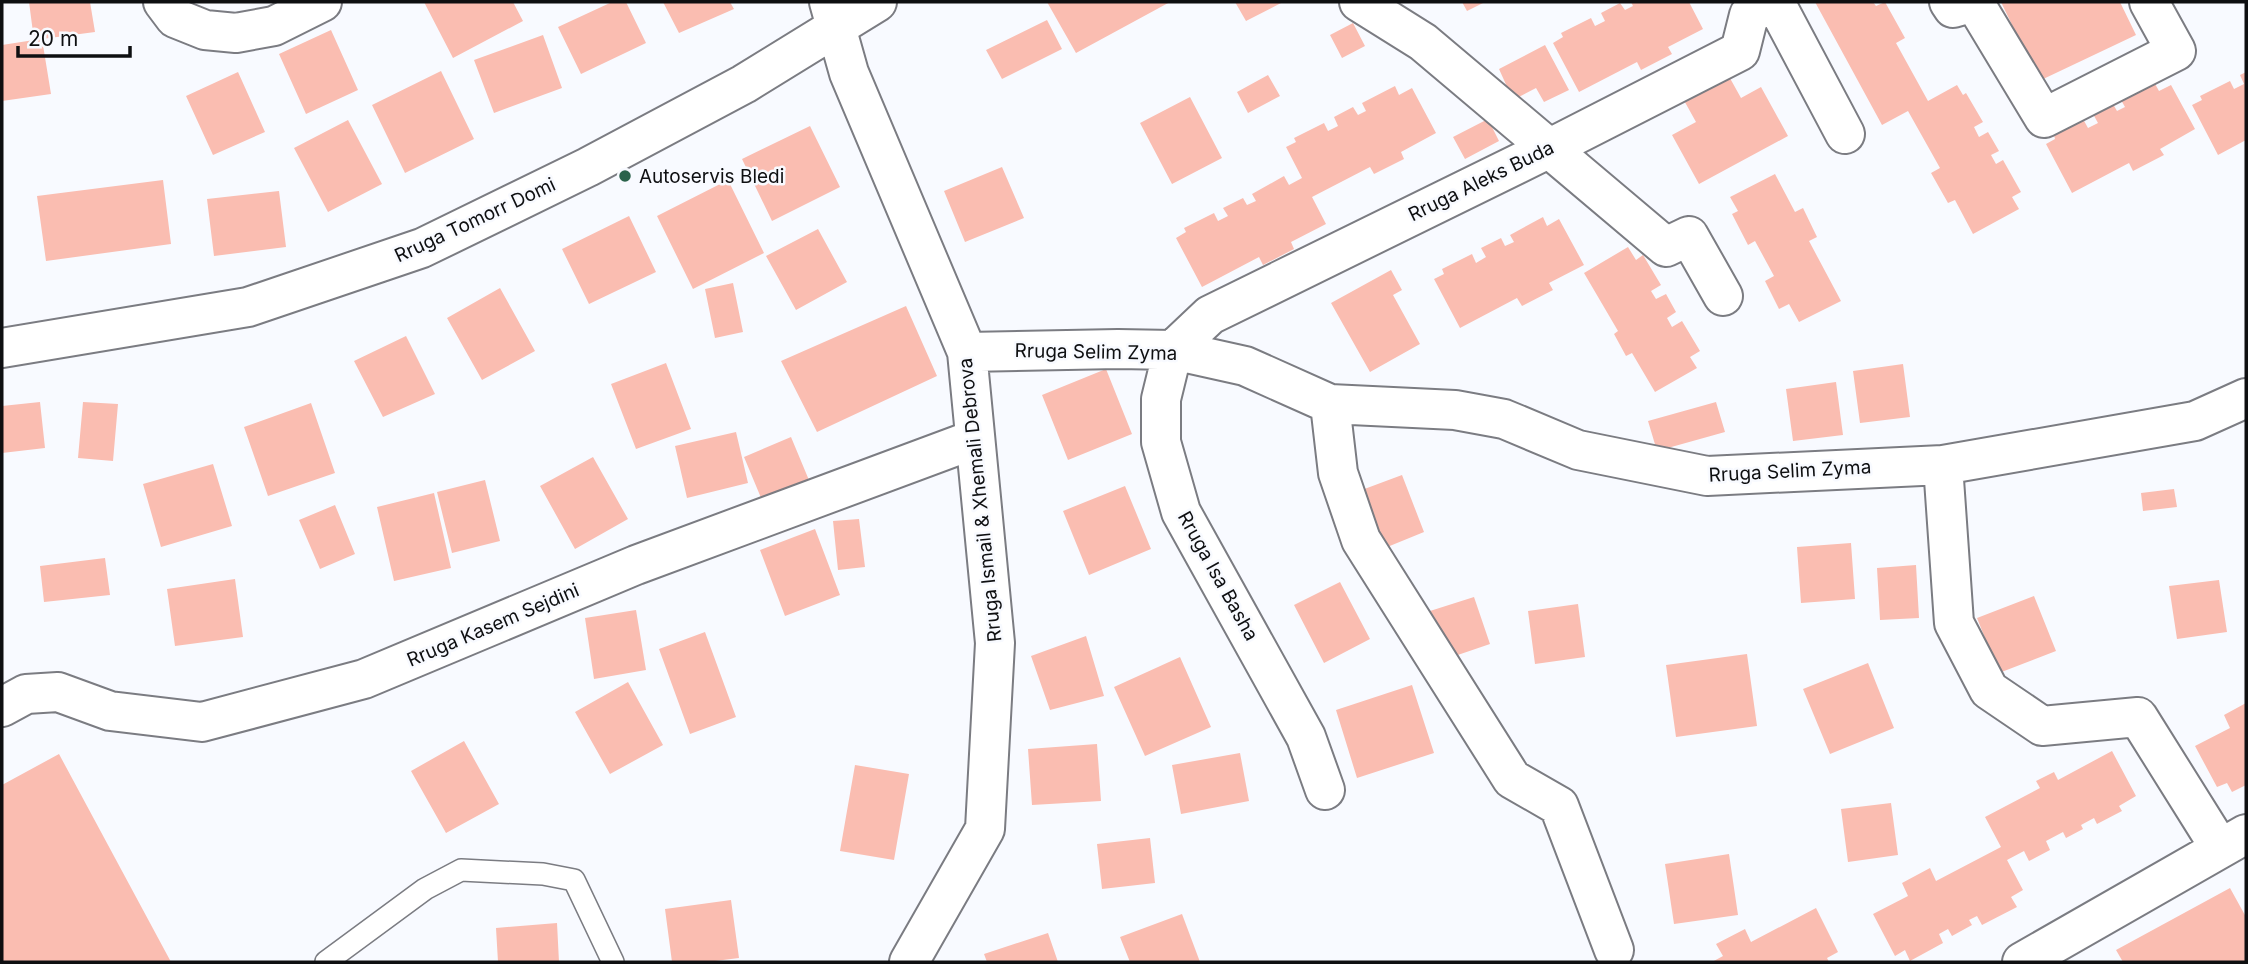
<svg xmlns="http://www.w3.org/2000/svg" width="2248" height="964" viewBox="0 0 2248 964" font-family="Inter,sans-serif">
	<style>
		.building { fill: #fabdb1 }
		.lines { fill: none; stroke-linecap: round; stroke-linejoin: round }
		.lane-casing { stroke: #7b7c82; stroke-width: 24 }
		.street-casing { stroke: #7b7c82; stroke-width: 42 }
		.lane { stroke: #fff; stroke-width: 21 }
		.street { stroke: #fff; stroke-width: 38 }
		.poi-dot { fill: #2a624a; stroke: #f8faff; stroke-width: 2.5 }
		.labels { text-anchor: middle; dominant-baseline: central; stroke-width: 5; stroke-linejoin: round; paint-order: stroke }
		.poi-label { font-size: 19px; fill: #0e0f11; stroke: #f8faff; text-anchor: start }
		.street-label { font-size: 19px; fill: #0e0f11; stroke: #f8faff }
	</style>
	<rect width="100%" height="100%" fill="#f8faff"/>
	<!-- building -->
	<path class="building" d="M29,2H90L95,32L42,39L51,94L2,101V45L34,40Z
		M424,2H513L523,21L453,58Z
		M612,2H626L646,43L581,74L558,27Z
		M663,2H730L734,9L679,33Z
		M1047,2H1170L1076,53Z
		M1235,2H1283L1246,21Z
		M1462,2H1485L1467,11Z
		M1631,2H1689L1703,29L1668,47L1672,54L1641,70L1637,62L1579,92L1553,43L1563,37L1561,33L1591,18L1595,26L1605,21L1601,13L1620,3L1625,10L1633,6Z
		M1815,2H1873L1876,6L1885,2L1905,38L1896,43L1928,101L1957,85L1963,95L1966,93L1983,122L1974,127L1979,137L1988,132L1999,151L1991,155L1996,164L2003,160L2021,192L2012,197L2019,209L1973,234L1955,200L1948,203L1931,173L1940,168L1908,111L1882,125Z
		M2001,2H2120L2136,35L2039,81Z
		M1047,20L1062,49L1002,79L986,50Z
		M1353,23L1365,46L1342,58L1330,35Z
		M331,30L358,90L306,114L279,54Z
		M543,35L562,88L494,113L474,60Z
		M1545,45L1569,90L1544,102L1536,88L1513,100L1499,69Z
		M441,71L474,139L405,173L372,105Z
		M1726,71L1741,98L1761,87L1788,136L1699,184L1672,135L1696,122L1681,95Z
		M238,72L265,132L213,155L186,96Z
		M2246,72V140L2218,155L2192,105L2202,100L2200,96L2230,81L2234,89L2244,84L2240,75Z
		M1268,75L1280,96L1248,113L1237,92Z
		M2154,82L2159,91L2171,85L2195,129L2160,149L2164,155L2133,171L2129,163L2072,193L2046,144L2055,139L2054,135L2083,119L2088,128L2098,123L2093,114L2113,104L2117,111L2125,107L2121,100Z
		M1395,86L1399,95L1412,88L1436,133L1401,152L1404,159L1374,174L1370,167L1312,197L1326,224L1291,242L1294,249L1263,265L1259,257L1202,287L1176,238L1186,232L1184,228L1214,213L1218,221L1228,216L1223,208L1243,198L1247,205L1256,201L1252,194L1284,176L1289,185L1302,178L1286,147L1296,142L1294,138L1324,123L1328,131L1338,126L1334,117L1353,107L1358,115L1366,111L1362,103Z
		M1190,97L1222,158L1172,184L1140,123Z
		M1488,119L1499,141L1465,159L1453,137Z
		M348,120L382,184L328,212L294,148Z
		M810,126L840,187L772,221L742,159Z
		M1002,167L1024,218L965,242L944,191Z
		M1775,174L1795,212L1803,208L1817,237L1809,241L1841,301L1799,322L1789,304L1779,309L1765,281L1774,276L1755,241L1748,245L1732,214L1738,211L1730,197Z
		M163,180L171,244L46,261L37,196Z
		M728,180L764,253L693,289L657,216Z
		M279,191L286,247L214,256L207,199Z
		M629,216L656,272L589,304L562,249Z
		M1543,217L1547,226L1559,219L1584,265L1549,283L1553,290L1522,306L1517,298L1460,328L1434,279L1444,274L1442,269L1472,254L1476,263L1486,257L1481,248L1501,238L1505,246L1514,242L1510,235Z
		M818,229L847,282L796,310L766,256Z
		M1628,247L1636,260L1643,255L1661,285L1651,291L1656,299L1666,294L1676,312L1667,318L1672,327L1682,321L1700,351L1690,357L1697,368L1655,392L1632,353L1626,356L1614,334L1618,331L1584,273Z
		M1391,270L1402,290L1393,295L1420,344L1370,372L1331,303Z
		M733,283L743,332L715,338L705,289Z
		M500,288L535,351L482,380L447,318Z
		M906,306L937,376L817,432L781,361Z
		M406,336L435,394L383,417L354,361Z
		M666,363L691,429L636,449L611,384Z
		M1903,364L1910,417L1860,423L1853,371Z
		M1106,369L1132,434L1068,460L1042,395Z
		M1836,382L1843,435L1793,441L1786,389Z
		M40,402L45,448L2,453V406Z
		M83,402L118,404L113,461L78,458Z
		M1716,402L1725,432L1657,451L1648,421Z
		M311,403L335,473L268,496L244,427Z
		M736,432L748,483L687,498L675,446Z
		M791,437L811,485L764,505L744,457Z
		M593,457L628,519L575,549L540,486Z
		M213,464L232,526L161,547L143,484Z
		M1402,475L1424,532L1375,552L1351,494Z
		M485,480L500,541L452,553L437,492Z
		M1125,486L1151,549L1089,575L1063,511Z
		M2174,489L2177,507L2143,511L2141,493Z
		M434,493L451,568L394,581L377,507Z
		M335,505L355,554L320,569L299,520Z
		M859,519L865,567L838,570L833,521Z
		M815,529L840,595L785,616L760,550Z
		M1851,543L1855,599L1801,603L1797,547Z
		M105,558L110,595L44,602L40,566Z
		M1916,565L1919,618L1880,620L1877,568Z
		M235,579L243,637L175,646L167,589Z
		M2219,580L2227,632L2177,639L2169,586Z
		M1340,582L1370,639L1324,663L1294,605Z
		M2034,596L2056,651L1999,673L1977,618Z
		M1474,597L1490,644L1446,659L1430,611Z
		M1578,604L1585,657L1535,664L1528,611Z
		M636,610L646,670L594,679L585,618Z
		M705,632L736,717L690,734L659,649Z
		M1086,636L1104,696L1050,710L1031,656Z
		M1747,654L1757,726L1676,737L1666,665Z
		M1180,657L1211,727L1145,756L1114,687Z
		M1868,663L1894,728L1830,754L1803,689Z
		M628,682L663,745L610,774L575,712Z
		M1412,685L1434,753L1357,778L1336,710Z
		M2246,703V785L2232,792L2227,783L2217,787L2195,746L2230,728L2224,715Z
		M464,741L499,804L446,833L411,771Z
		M1097,744L1101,801L1032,805L1028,749Z
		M2112,751L2136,796L2119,806L2122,811L2097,824L2094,818L2081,825L2083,829L2066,838L2063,832L2046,841L2050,850L2029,861L2024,851L2007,860L2023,890L2011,897L2017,907L1982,925L1977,916L1969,920L1972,925L1952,936L1948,929L1939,934L1943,943L1910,961L1905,950L1895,956L1873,914L1908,896L1902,883L1930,868L1936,881L2001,847L1985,817L2040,788L2036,781L2054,772L2058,780Z
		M1240,753L1249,801L1181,814L1172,765Z
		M59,754L171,962H2V785Z
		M855,765L909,774L894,860L840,851Z
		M1891,803L1898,855L1848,862L1841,809Z
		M1150,838L1155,883L1102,889L1097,844Z
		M1729,854L1738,915L1674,924L1665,864Z
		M2230,888L2246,917V962H2123L2116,950Z
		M731,900L739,958L707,962H672L665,909Z
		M1816,908L1838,952L1827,958L1829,962H1712L1723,956L1716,944L1745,929L1751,942Z
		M1182,914L1200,962H1130L1120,937Z
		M557,923L559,962H498L496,928Z
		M1048,933L1058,962H987L984,954Z"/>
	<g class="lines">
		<!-- lane casing -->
		<g class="lane-casing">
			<path id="lane" d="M326,962L425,889L461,870L543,874L574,880L613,962"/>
		</g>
		<!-- street casing -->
		<g class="street-casing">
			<path id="street" d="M163,2L175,18L205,30L236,33L274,26L322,2
				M829,2L849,73L967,352L995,643L985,829L909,962
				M1359,2L1423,42L1666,247L1689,236L1723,296
				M1775,2L1845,134
				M1949,2L1953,8L1974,2L2044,118L2176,51L2149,2
				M2,348L248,307L422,248L588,167L744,84L877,2
				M967,352L1118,349L1173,350L1245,366L1330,404L1455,410L1504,419L1578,450L1707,476L1943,465L2195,421L2246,398
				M1330,404L1338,473L1361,540L1512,779L1559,806L1614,950
				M1943,465L1954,623L1989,690L2042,726L2138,717L2220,848
				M2,707L26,694L58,692L110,711L202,722L364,679L636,565L975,439
				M1325,790L1306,737L1181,512L1161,442V399L1173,350L1210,315L1548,149L1740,51L1749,15L1772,2
				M2022,962L2246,834"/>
		</g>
		<!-- lane -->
		<use href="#lane" class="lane"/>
		<!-- street -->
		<use href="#street" class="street"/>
	</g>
	<!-- markers -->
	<circle class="poi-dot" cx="625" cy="176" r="7"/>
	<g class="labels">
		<!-- poi labels -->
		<g class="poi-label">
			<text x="639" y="176">Autoservis Bledi</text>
		</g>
		<!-- street labels -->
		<g class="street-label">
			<text transform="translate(1481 181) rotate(-26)">Rruga Aleks Buda</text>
			<text transform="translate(475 220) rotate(-25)">Rruga Tomorr Domi</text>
			<text transform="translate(1096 352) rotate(1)">Rruga Selim Zyma</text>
			<text transform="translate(1790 471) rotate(-3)">Rruga Selim Zyma</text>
			<text transform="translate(980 500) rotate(-96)">Rruga Ismail &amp; Xhemali Debrova</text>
			<text transform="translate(1218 576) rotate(61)">Rruga Isa Basha</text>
			<text transform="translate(493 625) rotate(-23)">Rruga Kasem Sejdini</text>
		</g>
	</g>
	<!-- border -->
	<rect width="2248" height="964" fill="none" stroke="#0e0f11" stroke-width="7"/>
	<!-- scale -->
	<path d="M18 46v10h112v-10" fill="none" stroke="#0e0f11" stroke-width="3.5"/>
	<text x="28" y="46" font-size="21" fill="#0e0f11" stroke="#f8faff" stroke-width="5" paint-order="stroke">20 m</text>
</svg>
